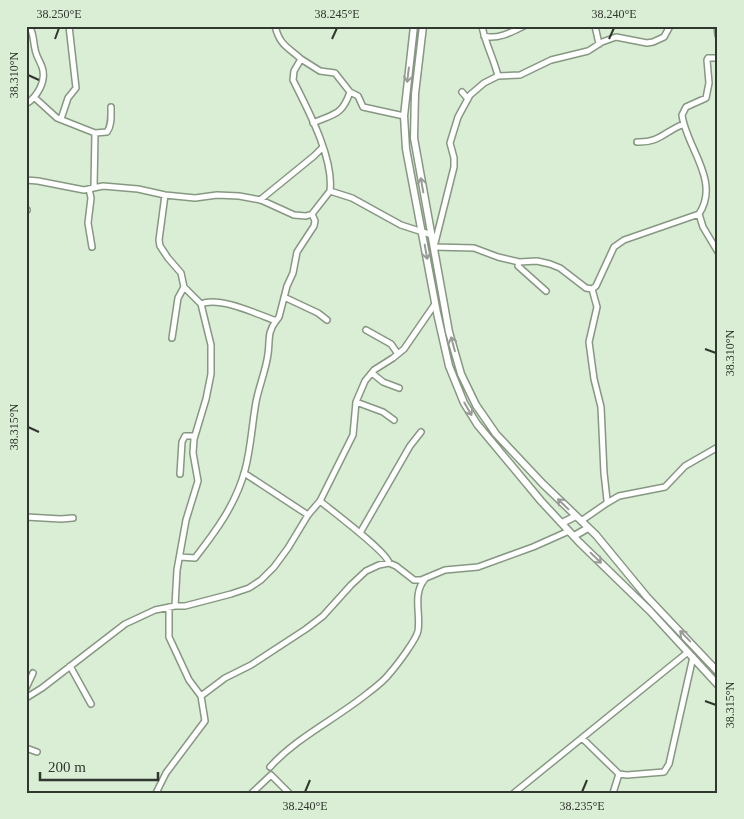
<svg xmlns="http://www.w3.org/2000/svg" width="744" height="819" viewBox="0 0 744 819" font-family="Georgia,serif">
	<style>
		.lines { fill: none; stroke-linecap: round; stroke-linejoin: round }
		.minor-casing { stroke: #869881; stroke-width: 8 }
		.major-casing { stroke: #869881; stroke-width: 9 }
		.minor { stroke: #fff; stroke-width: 5 }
		.major { stroke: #fff; stroke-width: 6 }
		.oneway { stroke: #989b96 }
		.ticks { fill: none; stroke: #30372e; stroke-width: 2 }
		.neatline { fill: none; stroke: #30372e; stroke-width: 2 }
		.ticks-label { font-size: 12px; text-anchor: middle; fill: #30372e }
	</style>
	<rect width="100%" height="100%" fill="#daedd5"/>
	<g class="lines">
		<!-- minor casing -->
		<g class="minor-casing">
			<path id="minor" d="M275,26C280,46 288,47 301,59L294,71L293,80C308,110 334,158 330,191L352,198L401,225L432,235
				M482,26C485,43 494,59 498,76
				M595,26L599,44
				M670,26L664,37L653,42L647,43L616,37L602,42L588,51L551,60L520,75L498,76L484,83L470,95L458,117L450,143L454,158V167L434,247L474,248L498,257L519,262L537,261L550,264L560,268L586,288L592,289L596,286L614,247L624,240L699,214C721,181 686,147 682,115L686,107L706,98L709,83L707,60L708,58H718
				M717,26L718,35
				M484,36C497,40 512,32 524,26
				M301,59L320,71L335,73L350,92L358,96L363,107L404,116
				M462,92L468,99
				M35,98L57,118L95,133L94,187
				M26,104C37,97 47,81 42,67C40,61 36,56 35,49C33,41 34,33 29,26
				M61,119L68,98L76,88L69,26
				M313,123C333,114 342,116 350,92
				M95,133L107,132C112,125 111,116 111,107
				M637,142C660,143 665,131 684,124
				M26,180L38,181L84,190L103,186L138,189L165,195L195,198L217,195L239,196L261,200L294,215L306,216L312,214L330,191
				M89,189L91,198L88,223L92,247
				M165,195L159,240L160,246L168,258L181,273L184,287L201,304L211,345V374L206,399L194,439L193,453L198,481L186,520L177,570L175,606
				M260,200L314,156L323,147
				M26,210H27
				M699,214L703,227L718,252
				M519,262L518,266L546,291
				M284,297L318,313L327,320
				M201,304C219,296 257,314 276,321L279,317L287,286L293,273L297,252L314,226L315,221L312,214
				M366,330L391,344L398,354
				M172,338L178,298L184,287
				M372,373L383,382L399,388
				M356,402L383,412L394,420
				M244,473L308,515
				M180,474L182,442L185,436H195
				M320,501C332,511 387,552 389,563
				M607,503L619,496L665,487L685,466L718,447
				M26,517L61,519L73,518
				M581,521L607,503V500L604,473L601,407L594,379L589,342L597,307L592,289
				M360,533L410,446L421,432
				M180,557L195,558C216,531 236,504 245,470C251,448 252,424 256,402C259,386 266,370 268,354C270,341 267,332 276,321
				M70,666L91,704
				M26,688L33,673
				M201,696L225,678L251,665L306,629L323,616L351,585L366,571L379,565L389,563L396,566L414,580H421L445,570L478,567L533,547L569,531
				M26,698L42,688L125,624L155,610L175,606H185L231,594L249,588L261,580L274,567L288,548L308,515L320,501L353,435L356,402L365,381L374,370L393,358L404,349L435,304
				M582,738L619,774L627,775L664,772L669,764L693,657
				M26,748L37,752
				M270,767C297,737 336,719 368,693C376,687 384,681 390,673C397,665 416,640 418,631C421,614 412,594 425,579
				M156,793L166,773L205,721L201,696L189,680L169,637V607
				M252,793L271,775L289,793
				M514,793L688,652
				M613,793L619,774"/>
		</g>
		<!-- major casing -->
		<g class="major-casing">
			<path id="major" d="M414,26L404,116L406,149L437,313L449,366L464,403L477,424L541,501L579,542L650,611L718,685
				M423,26L415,94L414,138L449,332L461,374L476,405L496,434L543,484L596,535L647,597L718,672
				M562,523L576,516
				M574,536L588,528"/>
		</g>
		<!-- minor -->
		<use href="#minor" class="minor"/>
		<!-- major -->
		<use href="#major" class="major"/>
	</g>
	<!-- one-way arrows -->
	<defs><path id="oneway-shaft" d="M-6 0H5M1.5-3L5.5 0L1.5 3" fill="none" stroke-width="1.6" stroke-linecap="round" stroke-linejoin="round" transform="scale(1.25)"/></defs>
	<g class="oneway">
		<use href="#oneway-shaft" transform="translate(408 75) rotate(97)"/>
		<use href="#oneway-shaft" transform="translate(422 185) rotate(-100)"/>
		<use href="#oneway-shaft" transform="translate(426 252) rotate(80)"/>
		<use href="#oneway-shaft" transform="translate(453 344) rotate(-105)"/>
		<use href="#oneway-shaft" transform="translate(468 409) rotate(60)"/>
		<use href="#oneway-shaft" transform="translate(563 504) rotate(-136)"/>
		<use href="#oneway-shaft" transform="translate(596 558) rotate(44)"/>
		<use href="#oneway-shaft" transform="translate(685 636) rotate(-134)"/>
	</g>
	<!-- ticks -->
	<path class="ticks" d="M55,39L59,28M332,39L337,28M609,39L614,28M28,75L39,80M705,349L716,353M28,427L39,432M705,701L716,705M305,792L310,780M582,792L587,780"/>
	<!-- border -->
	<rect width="744" height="819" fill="none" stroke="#daedd5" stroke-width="55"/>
	<!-- scale -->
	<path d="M40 772v8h118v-8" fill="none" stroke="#30372e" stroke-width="2.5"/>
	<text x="48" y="772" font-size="15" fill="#30372e" stroke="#daedd5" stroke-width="4" paint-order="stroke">200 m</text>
	<rect x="28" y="28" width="688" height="764" class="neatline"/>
	<g class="ticks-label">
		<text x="59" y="18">38.250°E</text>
		<text x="337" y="18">38.245°E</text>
		<text x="614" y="18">38.240°E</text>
		<text transform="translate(14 75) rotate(-90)" y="4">38.310°N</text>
		<text transform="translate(730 353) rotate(-90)" y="4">38.310°N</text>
		<text transform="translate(14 427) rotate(-90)" y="4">38.315°N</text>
		<text transform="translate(730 705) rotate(-90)" y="4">38.315°N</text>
		<text x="305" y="810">38.240°E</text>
		<text x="582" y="810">38.235°E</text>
	</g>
</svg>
